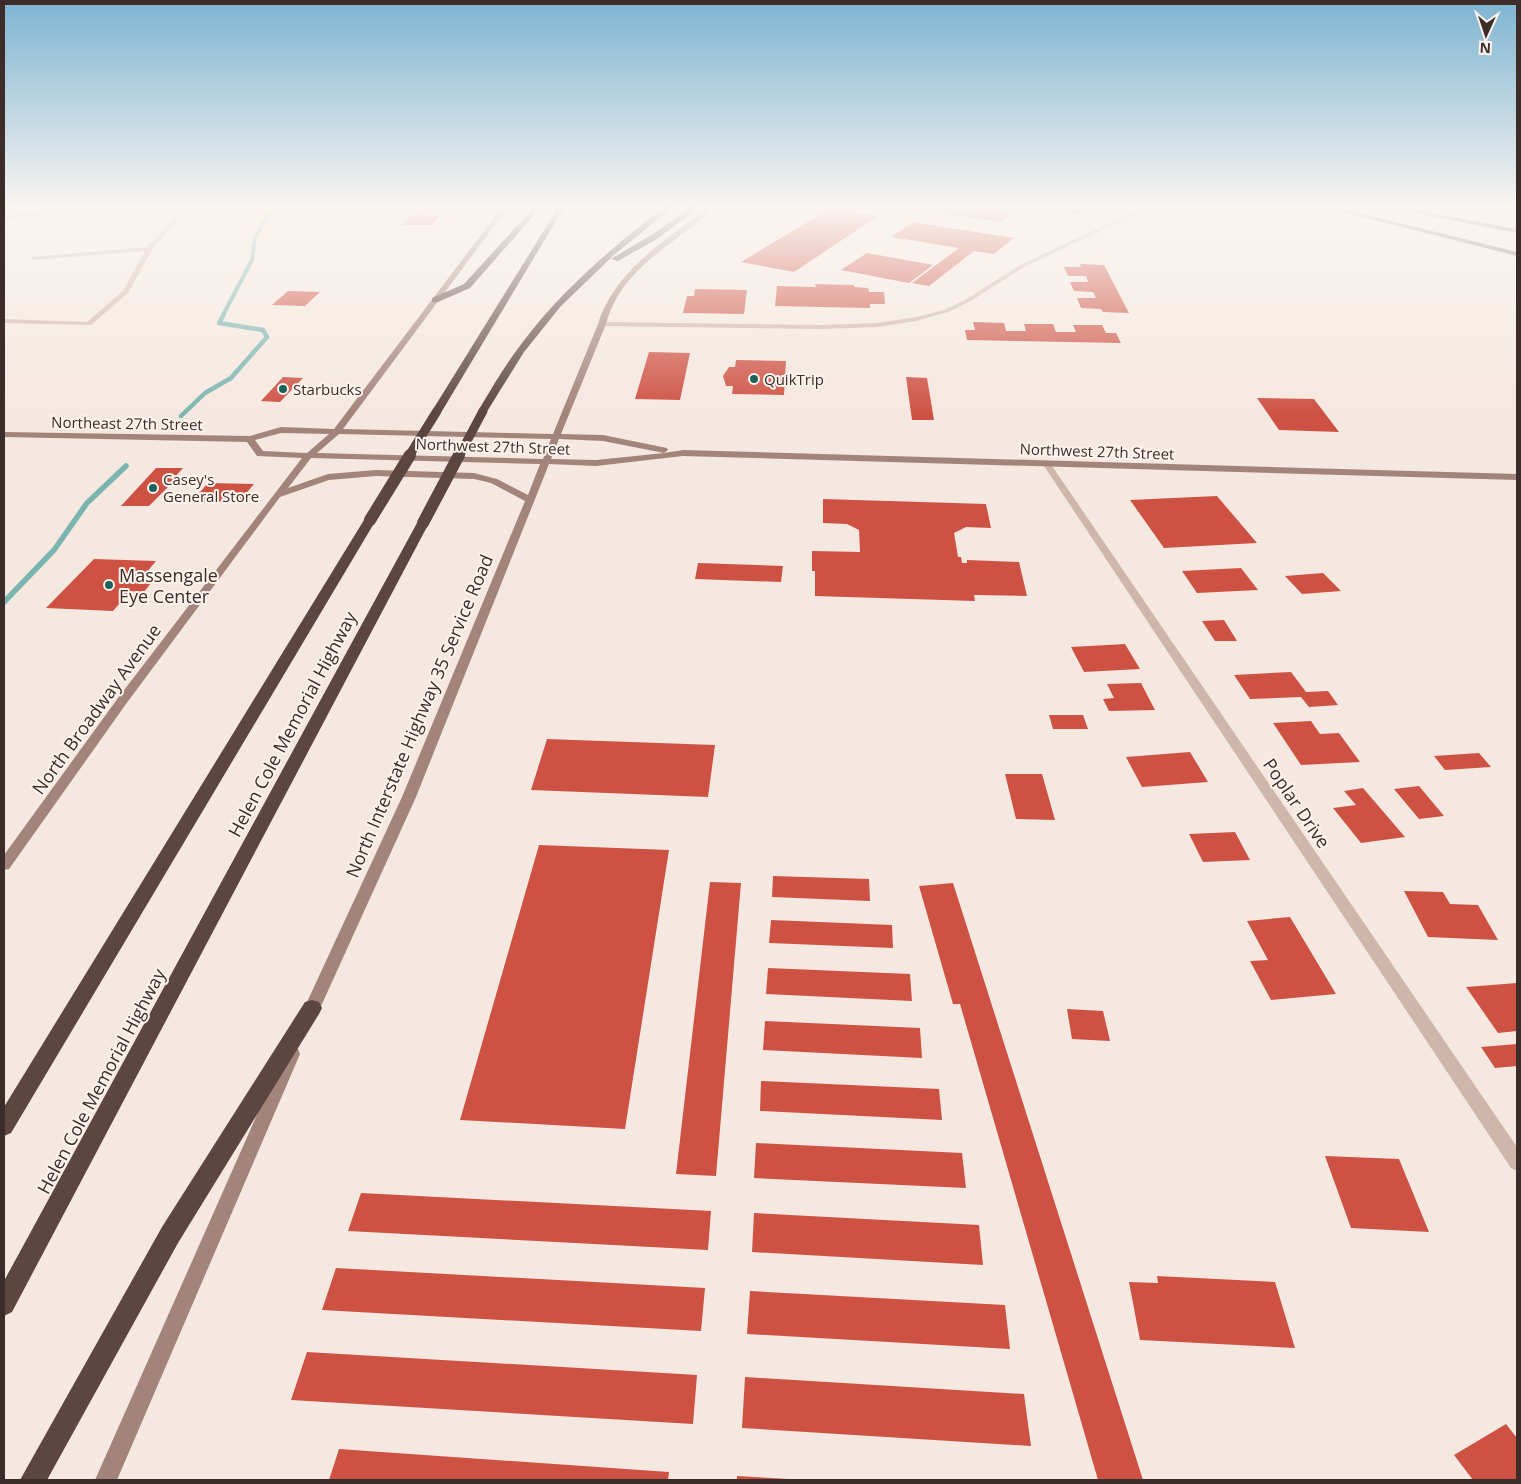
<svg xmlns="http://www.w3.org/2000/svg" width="1521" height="1484" viewBox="0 0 1521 1484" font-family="'Open Sans',sans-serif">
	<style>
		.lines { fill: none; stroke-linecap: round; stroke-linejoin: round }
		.stream-far2 { stroke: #7cb5af; stroke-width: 4 }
		.stream-far1 { stroke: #7cb5af; stroke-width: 4.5 }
		.stream { stroke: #7cb5af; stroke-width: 5.5 }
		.building { fill: #ce5244 }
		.minor { fill: #cfb6aa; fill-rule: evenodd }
		.secondary { fill: #a3847b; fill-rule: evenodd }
		.primary { fill: #7f615a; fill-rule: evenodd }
		.motorway { fill: #5d4540; fill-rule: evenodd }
		.motorway-bridge-far1 { stroke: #5d4540; stroke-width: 9 }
		.motorway-bridge { stroke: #5d4540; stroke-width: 12 }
		.poi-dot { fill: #1c615c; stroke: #fcf3ed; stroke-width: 2 }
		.labels { text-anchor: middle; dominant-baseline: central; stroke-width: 4; stroke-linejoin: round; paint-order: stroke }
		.far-poi-label { font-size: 15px; fill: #3c2d2a; stroke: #fcf3ed; text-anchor: start }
		.far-street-label { font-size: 15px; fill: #3c2d2a; stroke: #fcf3ed }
		.poi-label { font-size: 18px; fill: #3c2d2a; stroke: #fcf3ed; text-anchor: start }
		.street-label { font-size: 18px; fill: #3c2d2a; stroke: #fcf3ed }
	</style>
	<rect width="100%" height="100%" fill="#f5e8e0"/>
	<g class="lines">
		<!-- stream-far2 -->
		<path class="stream-far2" d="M222,317L252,260L255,238L273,206"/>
		<!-- stream-far1 -->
		<path class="stream-far1" d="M181,416L205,393L231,378L267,337L263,330L219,323L223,316"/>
		<!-- stream -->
		<path class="stream" d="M4,602L54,550L87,503L126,466"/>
	</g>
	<!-- building -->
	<path class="building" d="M931,206H971L1012,212L1001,222L924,211Z
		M1023,206H1061L1085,210L1079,215Z
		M829,209L878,216L794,272L741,262Z
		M412,215L440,216L432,225H402Z
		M913,222L1014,238L994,254L974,251L929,286L912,283L959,248L891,237Z
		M867,253L933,265L909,283L841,270Z
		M1080,264L1104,265L1129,313L1103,312L1101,309L1081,308L1077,298H1096L1093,292L1074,291L1070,282H1088L1086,276H1068L1064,267H1081Z
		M815,284L854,285V287L868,288L869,292H884L885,304H870V308L775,306L777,286L816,287Z
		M695,289L747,290L744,314L683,313L687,296H694Z
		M288,291L320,292L305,306L272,305Z
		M973,322L1004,323L1006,331H1026L1024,324H1053L1056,332H1076L1073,325H1102L1106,333H1116L1121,343L967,340L965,330H975Z
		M649,352L690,353L680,400L635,399Z
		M736,360L786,361L784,395L732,394L733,386H726L723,376L729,367H735Z
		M283,377L303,378L280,402L261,401Z
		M906,377L927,378L934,420H912Z
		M1257,398L1314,399L1339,432L1279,430Z
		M156,468H183L174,478L176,479L149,506H121Z
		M208,483L254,484L239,502L192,501Z
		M1217,496L1257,543L1164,548L1130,500Z
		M823,499L986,504L991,528L966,527L954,533L958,557H961L962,563H967V560L1019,562L1027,596L974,595L975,601L815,596V571H812V551L860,552L859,530L847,524L823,523Z
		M94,559L156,561L141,579H154L144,592L130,591L113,611L46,608Z
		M698,563L783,566L781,582L695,579Z
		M1241,568L1258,590L1197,593L1182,571Z
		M1323,573L1341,591L1302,594L1285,576Z
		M1224,620L1237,641H1215L1202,621Z
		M1125,644L1140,669L1084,672L1071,647Z
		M1291,672L1306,692L1328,691L1338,705L1309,707L1301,697L1250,699L1234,675Z
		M1141,683L1155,710L1109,711L1103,699L1114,698L1107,684Z
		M1049,715H1083L1088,729H1053Z
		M1311,721L1320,734L1339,733L1360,762L1301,765L1273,723Z
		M547,739L715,745L708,797L531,790Z
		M1190,752L1208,782L1142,787L1126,757Z
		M1479,753L1491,767L1445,770L1434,756Z
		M1005,774H1042L1055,820L1016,819Z
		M1419,786L1444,816L1419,819L1394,789Z
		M1363,788L1405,837L1361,843L1333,808L1356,805L1344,791Z
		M1235,832L1250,860L1203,862L1189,834Z
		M539,845L669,850L625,1129L460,1120Z
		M773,876L869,879L870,901L772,897Z
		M710,882L741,883L716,1176L676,1174Z
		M953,883L1143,1480H1098L960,1004H953L919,886Z
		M1404,891L1443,892L1450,904L1478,905L1498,940L1428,937Z
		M1290,917L1336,994L1271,1000L1250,961L1268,960L1247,921Z
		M771,920L892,925L893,948L769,943Z
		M768,968L910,974L912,1001L766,994Z
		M1517,983V1031L1498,1033L1466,987Z
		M1067,1009L1103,1011L1110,1041L1072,1039Z
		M765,1021L920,1028L922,1058L763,1050Z
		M1517,1044V1066L1495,1068L1481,1047Z
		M761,1081L939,1089L942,1120L760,1111Z
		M756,1143L962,1153L966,1188L754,1178Z
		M1325,1156L1399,1159L1429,1232L1351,1228Z
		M361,1193L711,1211L708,1250L348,1231Z
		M754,1213L979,1225L983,1265L752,1252Z
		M336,1268L705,1288L701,1331L322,1310Z
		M1157,1276L1275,1282L1295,1348L1140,1340L1129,1282L1158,1283Z
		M750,1291L1005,1305L1010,1349L747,1334Z
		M307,1352L697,1375L693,1424L291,1400Z
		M745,1377L1024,1394L1031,1446L742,1428Z
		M1506,1424L1517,1438V1480H1473L1454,1455Z
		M339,1449L669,1472L668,1480H329Z
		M737,1476L788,1479V1480H737Z"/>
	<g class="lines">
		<!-- minor -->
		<path class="minor" d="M110,206H142L48,214L4,220V216L48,210Z
			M181,206H187L176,222L152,250L128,293L91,325L4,323V319L87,322L123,291L145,251L33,260L31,257L147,247L172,220Z
			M1145,206H1153L1024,267L969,302L948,312L916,321L877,327L822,329L602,326L598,324L602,322L822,325L877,323L916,317L944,310L965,300L1020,265Z
			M1046,460L1050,463L1517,1147V1171L1511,1168L1042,463Z"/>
		<!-- secondary -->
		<path class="secondary" d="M503,206H509L343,429L553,434L598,324C615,270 667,239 710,206H717C676,244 622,266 606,324L561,434L603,435L667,448L668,450L664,453L683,450L1517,474V480L683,456L596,466L549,464L416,797L317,1015L315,1020L309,1022L303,1020L301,1015L402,797L525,501L491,483L474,479L376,476L329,480L280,497L126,704L9,869L4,870V855L118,698L302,458L257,456L247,442L4,437V432L250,436L281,427L334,429ZM281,433L329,434L307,453L263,451L255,440ZM339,434L551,439L543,459L317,453ZM559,439L603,441L664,453L596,460L551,459ZM311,458L540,464L528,495L497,479L474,473L376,470L328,474L288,488Z
			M292,1047L298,1049L300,1054L117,1480H95L284,1054L286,1049Z"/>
		<!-- primary -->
		<path class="primary" d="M1320,206H1331L1517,252V256Z
			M1379,206H1392L1517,229V233Z"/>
		<!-- motorway -->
		<path class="motorway" d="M535,206H542L470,288L438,302H432V298L464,284Z
			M559,206H565L442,411L440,413H434L432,411Z
			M666,206H674L615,254L561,306L524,352L486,413H480L478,411C492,388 505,365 522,343C562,290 613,246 666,206Z
			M693,206H701L657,239L618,261L611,259L651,235Z
			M370,517L376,520L11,1133L4,1136V1107L364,520Z
			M423,520L429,523L12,1312L4,1316V1281L417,523Z
			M312,1000L319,1002L322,1008L319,1014L178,1243L47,1480H20L162,1227L305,1002Z"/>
		<!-- motorway-bridge-far1 -->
		<path class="motorway-bridge-far1" d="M409,456L437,411
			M459,456L483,411"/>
		<!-- motorway-bridge -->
		<path class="motorway-bridge" d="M370,520L410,455
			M423,523L459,455"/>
	</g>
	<!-- sky -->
	<linearGradient id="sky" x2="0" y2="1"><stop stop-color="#7db4d1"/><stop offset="0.5" stop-color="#faf5f1"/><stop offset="1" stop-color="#faf5f1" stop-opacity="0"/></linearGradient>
	<rect width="1521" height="414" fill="url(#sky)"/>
	<!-- markers -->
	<g class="poi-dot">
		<circle cx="754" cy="379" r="5"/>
		<circle cx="283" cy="389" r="5"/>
		<circle cx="153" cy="488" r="5"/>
		<circle cx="109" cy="585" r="5"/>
	</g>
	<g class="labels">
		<!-- far-poi labels -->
		<g class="far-poi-label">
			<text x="764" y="379">QuikTrip</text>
			<text x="293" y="389">Starbucks</text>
			<text x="163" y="479">Casey's<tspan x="163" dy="17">General Store</tspan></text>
		</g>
		<!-- far-street labels -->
		<g class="far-street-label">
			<text transform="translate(127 423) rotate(1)">Northeast 27th Street</text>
			<text transform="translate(493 446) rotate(2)">Northwest 27th Street</text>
			<text transform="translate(1097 451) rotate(2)">Northwest 27th Street</text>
		</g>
		<!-- poi labels -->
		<g class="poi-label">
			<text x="119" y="575">Massengale<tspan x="119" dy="21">Eye Center</tspan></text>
		</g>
		<!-- street labels -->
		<g class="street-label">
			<text transform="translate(96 709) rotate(-54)">North Broadway Avenue</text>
			<text transform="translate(419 716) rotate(-67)">North Interstate Highway 35 Service Road</text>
			<text transform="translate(292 724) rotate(-62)">Helen Cole Memorial Highway</text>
			<text transform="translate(1297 803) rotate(56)">Poplar Drive</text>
			<text transform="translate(101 1081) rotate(-62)">Helen Cole Memorial Highway</text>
		</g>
	</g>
	<!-- border -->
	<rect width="1521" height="1484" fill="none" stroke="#3c2d2a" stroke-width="10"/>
	<!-- north arrow -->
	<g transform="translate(1486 35) rotate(183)" stroke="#fcf3ed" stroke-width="4" paint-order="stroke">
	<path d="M0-4L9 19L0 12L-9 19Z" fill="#3c2d2a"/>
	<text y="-8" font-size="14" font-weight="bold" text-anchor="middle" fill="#3c2d2a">N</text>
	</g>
</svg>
